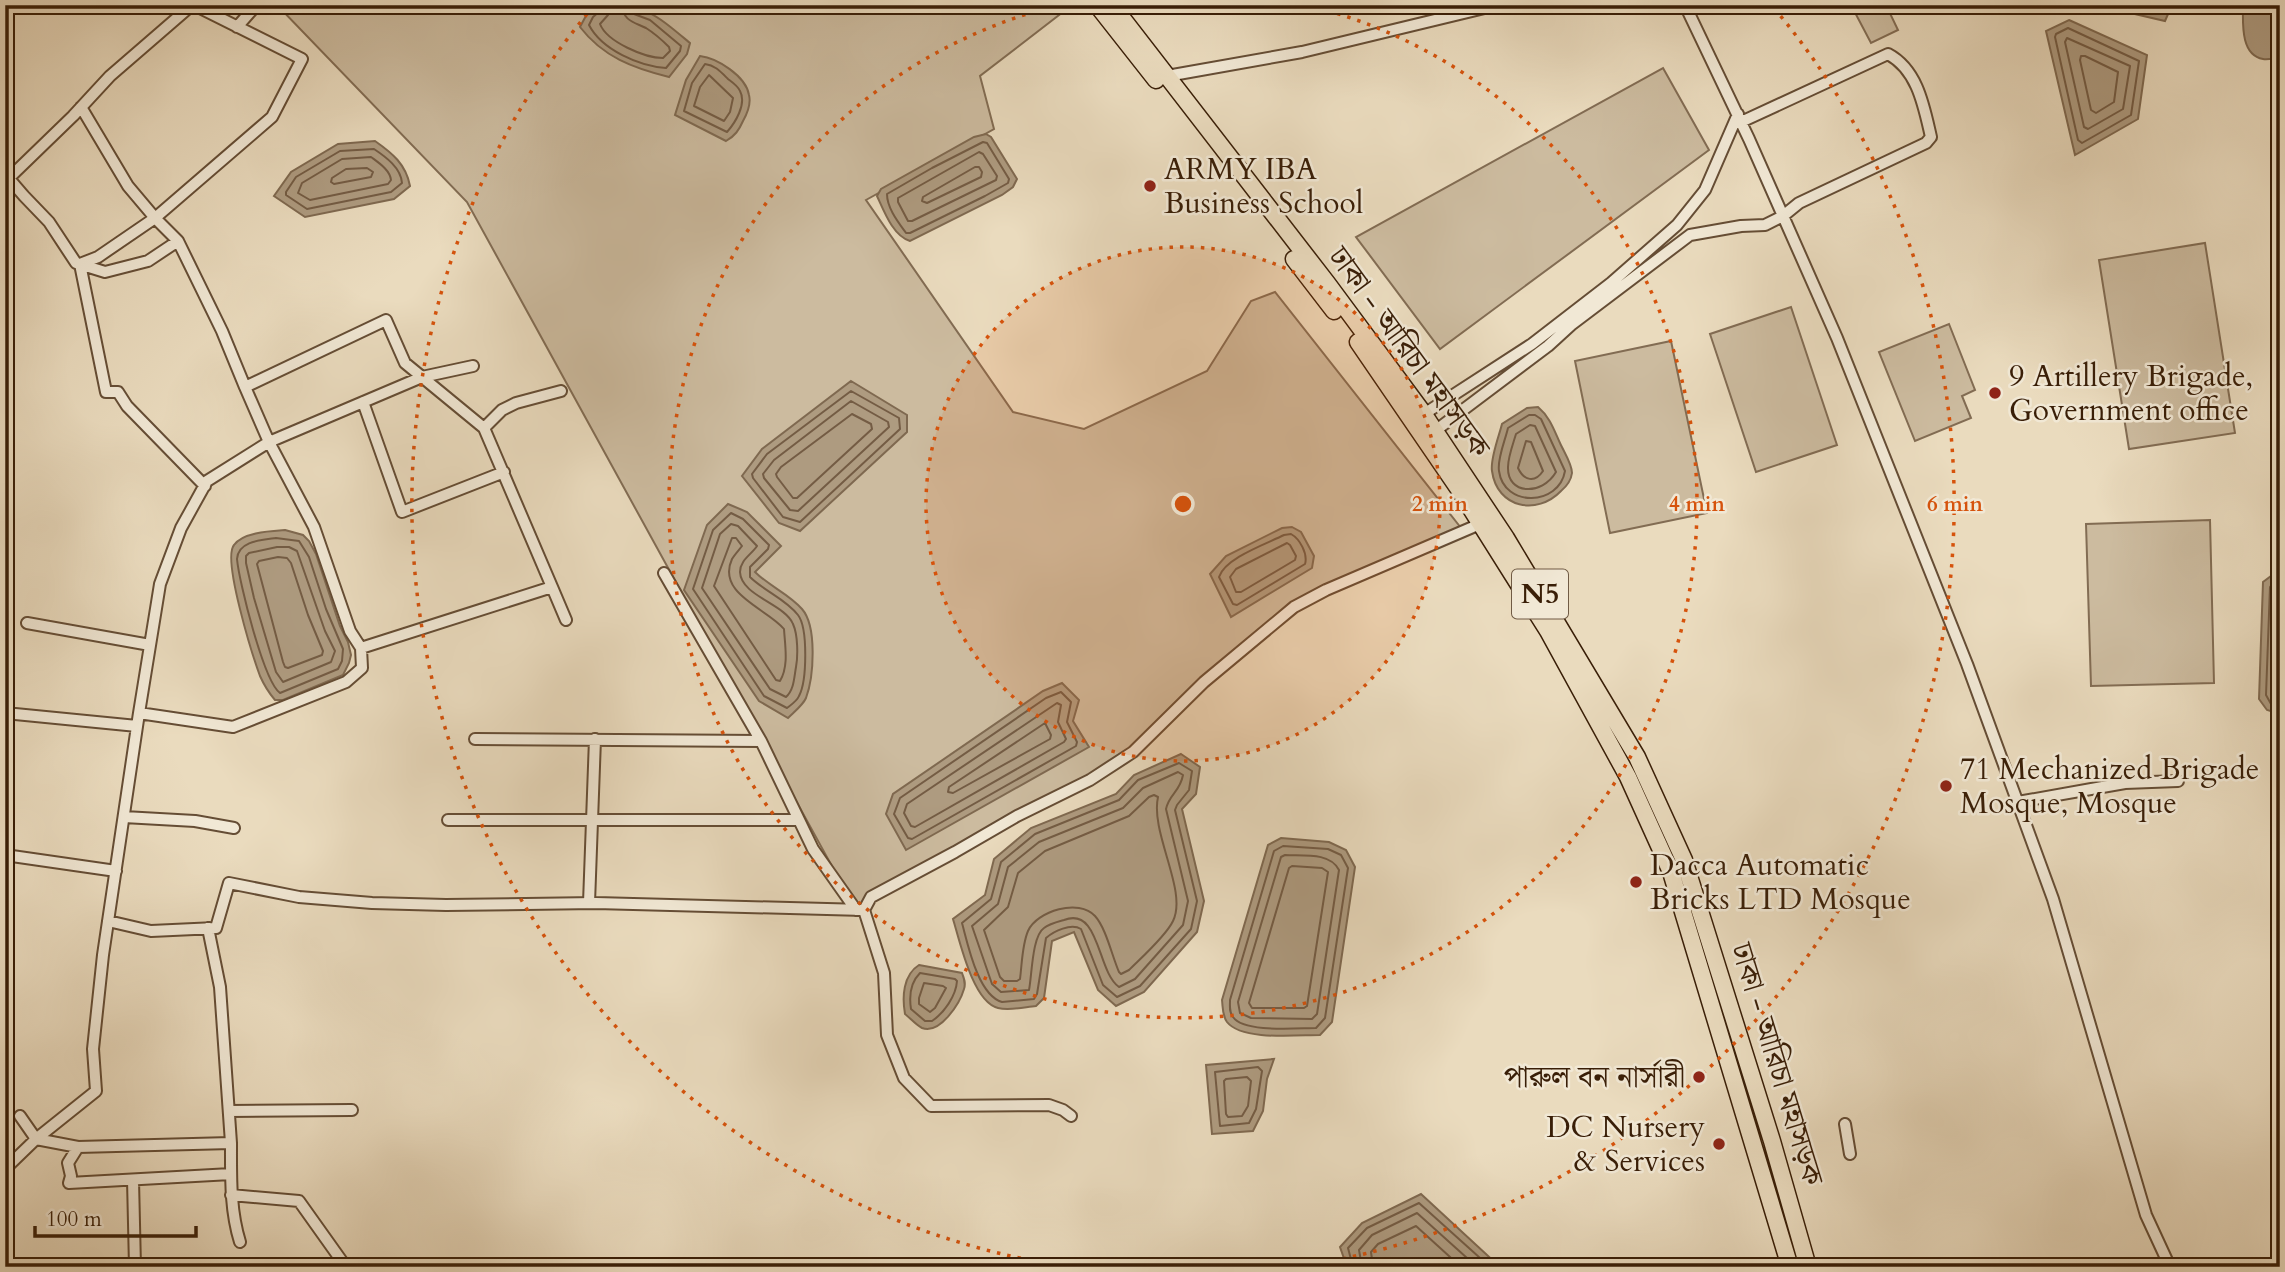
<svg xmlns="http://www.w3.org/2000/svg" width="2285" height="1272" viewBox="0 0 2285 1272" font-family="Cardo,'Noto Serif Bengali',serif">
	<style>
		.green { fill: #ccbb9f; stroke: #826c53; stroke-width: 2 }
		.water { fill: #ae9b80; stroke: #7f6950; stroke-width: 2 }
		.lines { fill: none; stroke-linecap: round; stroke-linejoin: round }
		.shore { stroke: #745c44; stroke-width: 2 }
		.minor-casing { stroke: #654d35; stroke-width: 14 }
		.highway-casing { stroke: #391e07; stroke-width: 19 }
		.minor { stroke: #f1e8d5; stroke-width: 10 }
		.highway { stroke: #eadbbe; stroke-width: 16 }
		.ring { fill: none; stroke: #d6530c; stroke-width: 3.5; stroke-dasharray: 3.5 7 }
		.poi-dot { fill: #8f2418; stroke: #f1e8d5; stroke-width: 2.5 }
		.labels { text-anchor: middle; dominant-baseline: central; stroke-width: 5; stroke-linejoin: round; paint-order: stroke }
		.shield { fill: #f1e8d5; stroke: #705b45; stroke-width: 2 }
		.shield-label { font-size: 28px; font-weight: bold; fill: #391e07 }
		.poi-label { font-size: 30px; fill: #391e07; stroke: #f1e8d5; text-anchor: start }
		.street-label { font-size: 30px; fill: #391e07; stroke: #f1e8d5 }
		.centre { fill: #d6530c; stroke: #f1e8d5; stroke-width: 3.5 }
		.ring-label { font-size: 21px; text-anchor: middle; font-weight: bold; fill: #d6530c; stroke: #f1e8d5; stroke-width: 5; stroke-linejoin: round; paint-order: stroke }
	</style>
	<rect width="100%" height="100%" fill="#eadbbe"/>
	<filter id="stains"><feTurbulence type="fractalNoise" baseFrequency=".00286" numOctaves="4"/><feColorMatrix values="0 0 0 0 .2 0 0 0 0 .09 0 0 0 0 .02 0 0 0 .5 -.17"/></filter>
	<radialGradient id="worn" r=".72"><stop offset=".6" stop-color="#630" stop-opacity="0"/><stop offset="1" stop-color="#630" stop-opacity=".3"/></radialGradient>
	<!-- green -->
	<path class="green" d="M277,5H1072L980,76L994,129L866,200L1013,412L1084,429L1207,371L1251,301L1275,292L1465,533L1294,607L1108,768L856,910L467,202Z
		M1851,5H1886L1898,30L1871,43Z
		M1663,68L1709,150L1440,349L1356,237Z
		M2205,243L2235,433L2129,449L2099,260Z
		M1791,307L1837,445L1756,472L1710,334Z
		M1949,324L1975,390L1962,396L1971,418L1915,441L1879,352Z
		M1671,341L1707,513L1610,533L1575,361Z
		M2210,520L2214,683L2091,686L2086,524Z"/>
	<!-- water -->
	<path class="water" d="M599,5C646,5 654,13 690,43L687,54L669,77C633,68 603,57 580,27L588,12Z
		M2096,5H2172L2165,21Z
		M2243,5H2280V58C2275,58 2268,60 2263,59C2240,55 2243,22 2243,5Z
		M2069,20L2147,55L2138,119L2075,155L2046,31Z
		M700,56C717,58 746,76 749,95C751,103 747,114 743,121C739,130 735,136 726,141L675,115L686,80Z
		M986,134L991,137L1017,179L1013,187L1002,195L910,241C893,236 884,211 877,196L881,189L974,137Z
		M375,141C392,153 406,164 410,186L394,199L305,217L274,196L291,172L338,144Z
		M851,381L907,415V432L800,531L779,523L742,476L762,449Z
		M1538,407C1550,417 1554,430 1560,443C1564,452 1572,464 1572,473C1571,481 1567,486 1561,491C1537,516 1497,508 1492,471C1490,459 1499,436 1502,424L1527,408Z
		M728,504L747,512L781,546L755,572C769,586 789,594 802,609C817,626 814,676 806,698C803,705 794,712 788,718L759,701L684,590L707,525Z
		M1292,527L1301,532L1314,556L1312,568L1231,617L1210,574L1226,556L1282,528Z
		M285,530L303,535L309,541L316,554L340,626L348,642L351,655L349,663L343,675L283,700H275C269,693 264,685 260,676C253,657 222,559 234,545C243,532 271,531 285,530Z
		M2271,576H2280V714L2267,710L2259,699L2263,582Z
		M1062,683L1079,700L1073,721L1089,747L906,850L886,814L893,794L1043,691Z
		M1181,754L1200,767L1196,794L1182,809L1204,901L1197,932L1144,992L1116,1006L1098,990L1074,932L1052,941L1044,998L1036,1006C1025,1007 1010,1011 998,1008C973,1002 960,942 953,919L985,895L994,859L1031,828L1116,794L1134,775Z
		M1281,838L1329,842L1346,850L1355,867L1332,1022L1320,1035C1297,1035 1242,1041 1227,1022C1222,1015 1223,1008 1222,1000L1268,845Z
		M919,965L962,973C964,978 966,983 964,989C960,1003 940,1035 922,1028C916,1025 910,1018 905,1014C902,997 903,975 919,965Z
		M1274,1059L1267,1079L1263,1111L1253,1131L1212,1134L1206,1065Z
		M1421,1194L1500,1267H1347L1340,1247L1362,1223Z"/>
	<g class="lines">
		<!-- shore -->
		<path class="shore" d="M601,5L600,11L593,17L589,25C602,50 639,66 666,68L680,51L681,46L650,20L634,14L631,5
			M610,5L608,15L600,24C607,42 645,58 663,58L670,51L669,47C662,40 654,33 646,28C634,22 623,21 622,5
			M2068,28L2139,61L2131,115L2082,143L2078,140L2055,37L2056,34Z
			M2067,38L2130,66L2123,109L2088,129L2084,127L2065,42Z
			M2081,56H2085L2118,72L2114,102L2096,113L2091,110L2080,60Z
			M705,64C715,65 721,72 728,79C732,82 738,86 740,91C747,104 735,123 727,132L684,111L692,83Z
			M709,75L733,98L730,112L724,121L694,106L700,87Z
			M983,142L987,143L1009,179L1008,183L985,196L910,233H906C898,222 887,208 887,194L932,168Z
			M374,149C386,157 401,168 402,183L391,192L307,209L286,195V192L296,177L340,151Z
			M979,152L983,154L997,176L996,180L912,221H908L898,202V198Z
			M371,157C379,163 390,170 391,180L388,184L310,200L298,193L302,183L342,159Z
			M975,167H979L982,172L981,177L927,203L922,201L923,197Z
			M367,168L373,172L371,177L334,184L331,182L332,178L346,169Z
			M851,391L899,418L900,429L800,522L783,517L753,478L752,474L767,454Z
			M851,401L888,422L889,427L798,511L790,510L764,478L763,474L774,460Z
			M852,414L871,424L872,429L797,498H793L777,477L776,474L781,467Z
			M1529,415H1535L1541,419L1565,471C1559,506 1504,508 1499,471C1497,459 1505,441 1508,428Z
			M1530,425L1535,426L1556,472C1542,496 1507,495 1508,467C1508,457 1513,444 1516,434Z
			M1526,441L1531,442L1543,471C1535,483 1524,481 1518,468Z
			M731,513L743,519L769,545L768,549L750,567V577C764,591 786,599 798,615C808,628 807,681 799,696C797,701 791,705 787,708L764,696L693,589L713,530Z
			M731,524L738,526L757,546C752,554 740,560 740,572C741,596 785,604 793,624C798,635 798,656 796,667C794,678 794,690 786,697L770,689L702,588L720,534Z
			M1291,534C1300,539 1308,554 1305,564L1237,605L1233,604L1219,577C1225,558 1266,544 1284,535Z
			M276,538L299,541L309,557L326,609L343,649L342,661L338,669L280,693C264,682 239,582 237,559C238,541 261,540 276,538Z
			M732,538H736L742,546C739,550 735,554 732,559C716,594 768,609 784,629C785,646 789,666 780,681L776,680L714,586Z
			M1287,543L1290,545L1296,556L1295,560L1241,592H1236L1230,577L1236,569Z
			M277,547H289L297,551L325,631L335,651L331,662L283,682L276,672L254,598L246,563V556L249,553Z
			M278,557L287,558L291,563L308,615L323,651L322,655L288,668L285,667L283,662L257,564L259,561Z
			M2280,583H2273L2270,587L2266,695L2271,704L2280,706
			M2280,592L2275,692L2280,697
			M1061,692L1071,702L1067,722L1077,742L1076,746L912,839L908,838L894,814L900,798L1046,698Z
			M1057,703L1061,705L1058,722L1066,739L1064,742L915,827L911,826L904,813L907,804Z
			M1045,723L1051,735L1050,739L953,793L948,792L949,787Z
			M1179,763L1192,771L1189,790L1177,805L1175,810L1197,901L1191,929L1140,986L1117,997L1103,985L1081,929C1071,923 1054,931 1046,938L1037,994L1034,999L1002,1002C978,995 968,945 962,923L991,899L1001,862L1035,834L1119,800L1138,780Z
			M1178,772L1183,775C1180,792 1169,794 1166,809L1188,901L1183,925L1135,979L1119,987C1097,972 1100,906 1064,920C1057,922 1049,924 1044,928C1032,936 1032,975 1029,990L1001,992L992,984L972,926L998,904L1008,867L1039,842L1123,808L1143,788Z
			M1154,795L1158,797C1150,833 1188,891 1173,921C1166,936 1141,958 1129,970L1121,974L1119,972C1112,956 1106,928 1095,916C1079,898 1037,911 1028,931C1022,945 1022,964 1020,979L1017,981H1004L1000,977L984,930L1008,907L1018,873L1045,851L1129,816L1149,797Z
			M1283,846L1328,849L1341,855L1348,868L1325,1018L1316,1028C1297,1028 1244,1033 1233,1017C1229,1012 1230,1007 1230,1000L1274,851Z
			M1285,855C1303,856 1330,852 1339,870L1317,1014L1312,1019L1251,1018L1240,1013L1238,1002L1281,857Z
			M1292,866L1322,868L1328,872L1307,1006L1304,1008H1252L1249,1003L1289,868Z
			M920,973L955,979L957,981C956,996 944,1013 932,1021H925L911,1009C909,996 911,982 920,973Z
			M924,983L943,986L946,988L935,1008L930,1012L919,1004V998Z
			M1258,1067L1262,1071L1256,1109L1249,1123L1220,1126L1215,1072Z
			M1247,1077L1251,1081L1248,1106L1242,1116L1228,1117L1226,1114L1224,1081L1226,1079Z
			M1353,1267L1348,1248L1367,1228L1419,1203L1490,1267
			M1362,1267L1359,1250L1372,1235L1417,1213L1477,1267
			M1373,1267L1371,1252L1378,1244L1416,1226L1461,1267"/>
		<!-- minor casing -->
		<g class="minor-casing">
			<path id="minor" d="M194,5L302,59L272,117L155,218L98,257L80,264L106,392H118L127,406L205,486
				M1685,5L1749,139L1837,338L1967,664L2053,899L2146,1215L2170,1267
				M237,27L252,10L247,5
				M1167,76L1302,52L1497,5
				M81,107L128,186L155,218L178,241L222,331L245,387L386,320L405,363L484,428
				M5,174L24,196L49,222L76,263L105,272L148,261L178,241
				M9,178L73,116L110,76L192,5
				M363,402L402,512L504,472
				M1424,414L1532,344L1611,283L1677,225L1705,190L1738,114
				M1435,431L1548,346L1571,325L1690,235L1741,226L1765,225L1783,216L1799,203L1926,143L1931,137C1924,107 1918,70 1888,54L1741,122
				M664,573L761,741
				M552,587L566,620
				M27,623L150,645
				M361,648L552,587L484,428L502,410L516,403L561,391
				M5,713L137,726
				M139,713L160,584L181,528L207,481L269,442L422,377L473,366
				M475,739L761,741L813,849L856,910
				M2018,802L2125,783L2178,781
				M124,817L195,821L234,828
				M448,820H799
				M5,855L116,871
				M589,903L595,739
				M108,921L151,931L216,928L229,883L299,897L372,903L446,905L596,903L864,910
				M208,928L220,987L231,1143
				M229,1111L352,1110
				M20,1116L36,1139L78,1147L231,1143C231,1177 230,1210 240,1242
				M1071,1116L1063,1110L1049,1105L931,1106L904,1078L887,1035L884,973L864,910L871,897L955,852L1017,816L1090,780L1133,752L1204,682L1294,607L1326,590L1480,524
				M1845,1124L1850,1154
				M78,1147L68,1163L71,1176L69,1183L231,1174
				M5,1169L36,1139L96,1091L93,1049L103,955L139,713L233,727L346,682L362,668L361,648L350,631L314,527L269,442L245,387
				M133,1180L135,1267
				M231,1195L299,1201L346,1267"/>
		</g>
		<!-- highway casing -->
		<g class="highway-casing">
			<path id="highway" d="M1097,5L1156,80
				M1112,5L1327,283L1421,410L1506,538L1637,757L1684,860L1772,1141L1808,1267
				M1294,259L1334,311
				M1358,342L1458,488L1548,631L1628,777L1671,872L1790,1267"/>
		</g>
		<!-- minor -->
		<use href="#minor" class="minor"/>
		<!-- highway -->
		<use href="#highway" class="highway"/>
	</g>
	<!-- distance rings -->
	<circle cx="1183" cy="504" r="257" fill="#d6530c" fill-opacity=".12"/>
	<g class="ring">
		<circle cx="1183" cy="504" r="257"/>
		<path d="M1307 5A514 514 0 1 1 1059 5"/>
		<path d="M1062 1266A772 772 0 0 1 592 8M1774 8A772 772 0 0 1 1304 1266"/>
	</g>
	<!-- markers -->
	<g class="poi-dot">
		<circle cx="1150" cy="186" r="7"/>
		<circle cx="1995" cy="393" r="7"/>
		<circle cx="1946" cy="786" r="7"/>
		<circle cx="1636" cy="882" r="7"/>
		<circle cx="1699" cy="1077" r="7"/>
		<circle cx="1719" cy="1144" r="7"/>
	</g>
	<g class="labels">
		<!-- shield labels -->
		<rect class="shield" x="1512" y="569.5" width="56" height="49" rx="5"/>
		<g class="shield-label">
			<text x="1540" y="594">N5</text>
		</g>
		<!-- poi labels -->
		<g class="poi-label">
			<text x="1164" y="169">ARMY IBA<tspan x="1164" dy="34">Business School</tspan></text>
			<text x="2009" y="376">9 Artillery Brigade,<tspan x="2009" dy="34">Government office</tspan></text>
			<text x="1960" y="769">71 Mechanized Brigade<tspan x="1960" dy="34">Mosque, Mosque</tspan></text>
			<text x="1650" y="865">Dacca Automatic<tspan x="1650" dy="34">Bricks LTD Mosque</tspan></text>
			<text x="1685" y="1077" text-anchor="end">পারুল বন নার্সারী</text>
			<text x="1705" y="1127" text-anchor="end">DC Nursery<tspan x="1705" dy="34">&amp; Services</tspan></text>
		</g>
		<!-- street labels -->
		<g class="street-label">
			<text transform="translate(1409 352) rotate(54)">ঢাকা - আরিচা মহাসড়ক</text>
			<text transform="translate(1777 1064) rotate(73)">ঢাকা - আরিচা মহাসড়ক</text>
		</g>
	</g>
	<circle cx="1183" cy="504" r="10" class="centre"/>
	<g class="ring-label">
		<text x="1440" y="511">2 min</text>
		<text x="1697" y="511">4 min</text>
		<text x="1955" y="511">6 min</text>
	</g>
	<!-- margin -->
	<rect width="2285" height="1272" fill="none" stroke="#eadbbe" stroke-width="28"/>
	<rect x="7" y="7" width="2271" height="1258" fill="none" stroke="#391e07" stroke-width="3.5"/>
	<rect x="14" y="14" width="2257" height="1244" fill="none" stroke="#391e07" stroke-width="2"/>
	<!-- scale -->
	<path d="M35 1226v10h161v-10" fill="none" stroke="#391e07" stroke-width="3.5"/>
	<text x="46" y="1226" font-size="21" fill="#391e07" stroke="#f1e8d5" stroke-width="5" paint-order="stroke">100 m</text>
	<rect width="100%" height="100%" filter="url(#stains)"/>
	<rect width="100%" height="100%" fill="url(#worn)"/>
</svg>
